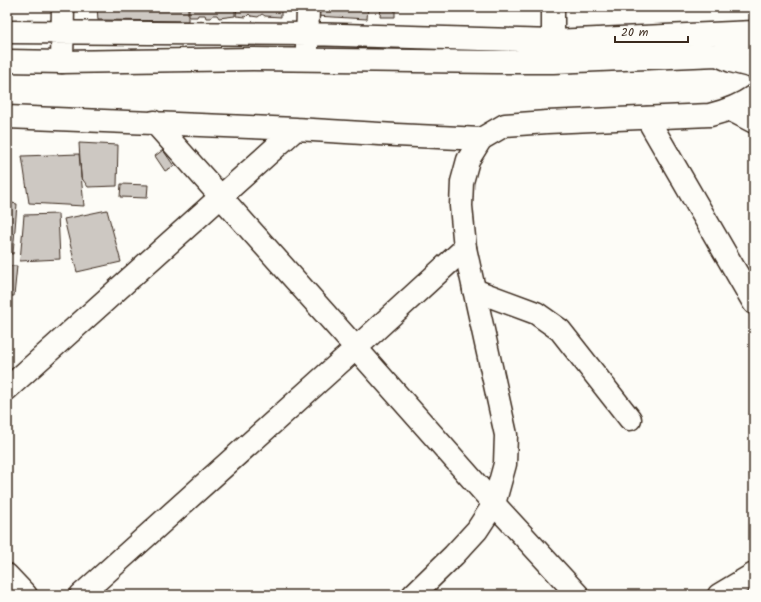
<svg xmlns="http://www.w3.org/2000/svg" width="761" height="602" viewBox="0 0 761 602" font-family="Kalam,sans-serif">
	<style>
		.building { fill: #cdc8c2; stroke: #3b2a1e }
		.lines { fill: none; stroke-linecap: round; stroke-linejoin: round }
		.street-casing { stroke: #3b2a1e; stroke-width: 25 }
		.secondary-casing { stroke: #3b2a1e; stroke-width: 25 }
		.street { stroke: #fdfcf7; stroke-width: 22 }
		.secondary { stroke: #fdfcf7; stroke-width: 22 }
	</style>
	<rect width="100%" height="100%" fill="#fdfcf7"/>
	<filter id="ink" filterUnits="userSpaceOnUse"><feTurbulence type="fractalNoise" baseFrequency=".025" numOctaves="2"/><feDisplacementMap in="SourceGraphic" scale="8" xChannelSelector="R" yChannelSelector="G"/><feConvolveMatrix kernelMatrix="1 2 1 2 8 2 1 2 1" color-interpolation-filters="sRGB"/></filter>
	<g filter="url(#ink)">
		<!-- building -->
		<path class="building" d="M97,7H188V21L98,20Z
			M189,7H235V16L219,18L217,15H213L211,18H206L205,15H198L197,17H189Z
			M237,7H281V17L265,16L262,14L258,17L251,16L249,14L246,17L236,16Z
			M316,7H368L367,19L316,16Z
			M381,7H395V17H380Z
			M79,143L118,145L117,186L88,187L81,177Z
			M163,150L174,166L165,171L155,156Z
			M79,154L84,206L29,203L22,156Z
			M121,184L148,185L147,198L120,197Z
			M7,202L17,204L13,254L7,253Z
			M107,210L121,262L77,272L64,219Z
			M58,214L60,259L20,261L24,215Z
			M7,266H17L14,296H7Z"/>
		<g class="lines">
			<!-- street casing -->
			<g class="street-casing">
				<path id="street" d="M553,7V55
					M7,32L308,34L553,41L754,32
					M307,49L308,7
					M62,62L63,7
					M731,110L754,122
					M7,117L296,129L396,135L481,139
					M647,118L754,303
					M154,122L356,348L494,504L578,595
					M474,290L536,313L560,330L630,419
					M7,389L296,129
					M7,575L26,595
					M81,595L356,348L465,248
					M719,595L754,574"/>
			</g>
			<!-- secondary casing -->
			<g class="secondary-casing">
				<path id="secondary" d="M717,55L731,61L754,67
					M7,61L62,62L253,59L496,62H553L717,55L754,40
					M413,595L454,555L477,530L494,504L505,464L506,435L465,248L461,206L462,182L468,160L481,139L505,125L547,122L710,115C726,111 740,106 754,96"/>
			</g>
			<!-- street -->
			<use href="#street" class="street"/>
			<!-- secondary -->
			<use href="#secondary" class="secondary"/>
		</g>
	</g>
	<!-- margin -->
	<rect width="761" height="602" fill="none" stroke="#fdfcf7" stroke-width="24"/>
	<rect x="12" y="12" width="737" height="578" fill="none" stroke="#3b2a1e" stroke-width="1.5" filter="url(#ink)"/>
	<!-- scale -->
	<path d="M615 36v6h73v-6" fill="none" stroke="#3b2a1e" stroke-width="2"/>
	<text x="621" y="36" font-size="12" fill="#3b2a1e" stroke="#fdfcf7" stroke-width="3" paint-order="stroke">20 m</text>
</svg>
